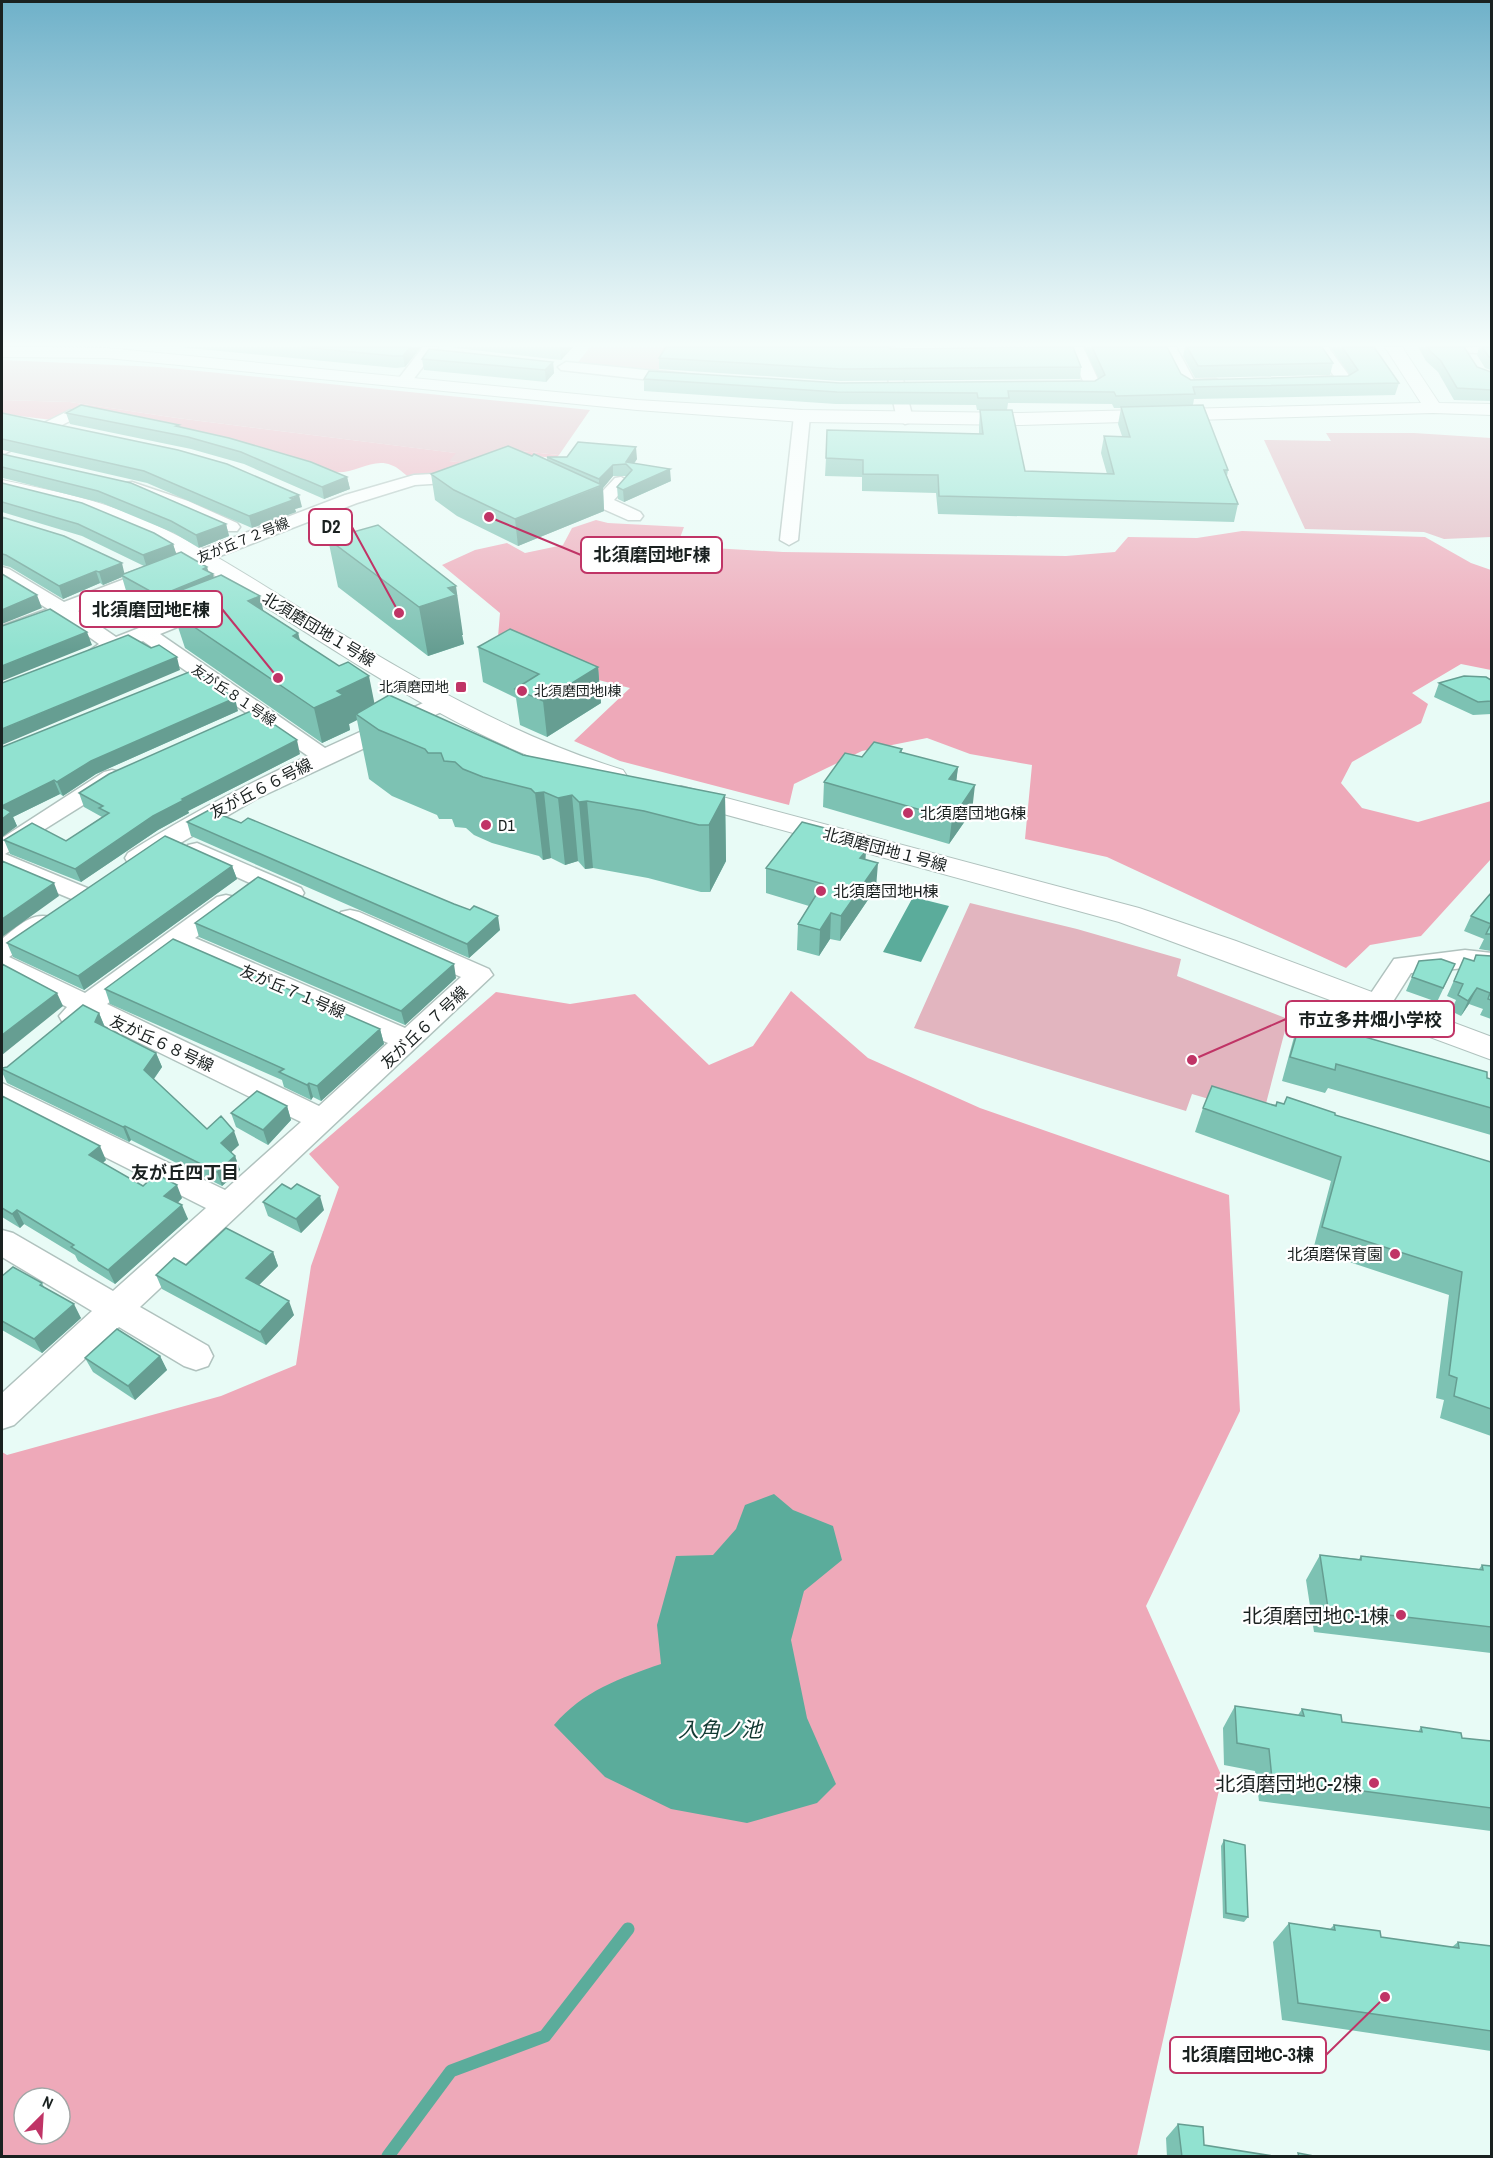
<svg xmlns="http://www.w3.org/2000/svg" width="1493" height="2158" viewBox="0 0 1493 2158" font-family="'Archivo Narrow','Noto Sans JP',sans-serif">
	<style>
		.green { fill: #e2b5bf }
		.forest { fill: #eea9b9; fill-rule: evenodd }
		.water { fill: #5bac9b }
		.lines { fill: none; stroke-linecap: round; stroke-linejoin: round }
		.stream { stroke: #5bac9b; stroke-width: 13 }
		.street-casing { stroke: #b0c2be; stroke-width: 3 }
		.secondary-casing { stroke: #b0c2be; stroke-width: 2 }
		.street { fill: #fff; fill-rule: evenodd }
		.secondary { fill: #fff; fill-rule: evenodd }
		.wall { fill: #7dc2b3; fill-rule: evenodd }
		.shaded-wall { fill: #669e92 }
		.building { fill: #91e2d0; stroke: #669e92; stroke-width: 1.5 }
		.poi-dot { fill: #c03466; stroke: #fff; stroke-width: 2 }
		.labels { text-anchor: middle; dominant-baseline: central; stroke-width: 4.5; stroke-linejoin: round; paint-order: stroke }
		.far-street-label { font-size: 14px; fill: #1a2120; stroke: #fff }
		.far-poi-label { font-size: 14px; fill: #1a2120; stroke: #fff; text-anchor: end }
		.street-label { font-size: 16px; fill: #1a2120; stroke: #fff }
		.poi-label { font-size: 16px; fill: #1a2120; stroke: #fff; text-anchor: start }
		.neighbourhood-label { font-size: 18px; font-weight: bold; fill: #1a2120; stroke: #fff }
		.near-poi-label { font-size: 20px; fill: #1a2120; stroke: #fff; text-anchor: end }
		.near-water-label { font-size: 21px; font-style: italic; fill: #123932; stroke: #fff }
		.leader { fill: none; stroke: #c03466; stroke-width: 2 }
		.callout-dot { fill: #c03466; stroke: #fff; stroke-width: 2 }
		.callout { fill: #fff; stroke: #c03466; stroke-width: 2 }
		.callout-label { font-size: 18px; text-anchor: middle; font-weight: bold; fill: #1a2120 }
	</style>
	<rect width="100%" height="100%" fill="#e8fbf6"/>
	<!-- green -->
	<path class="green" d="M590,347H674L657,372L576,365Z
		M2,360L159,367L590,410L559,455L500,449L487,465L448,461L455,453L177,418L70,402L2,400Z
		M1326,433H1414L1491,438V537L1444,539L1424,532L1305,529L1264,440L1331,441Z
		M970,903L1077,929L1181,959L1177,976L1288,1019L1263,1115L1192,1094L1186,1111L914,1028Z"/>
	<!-- forest -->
	<path class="forest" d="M2,400L70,402L177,418L456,453L449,461L486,465L500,449L559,455L556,458L524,455L481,471L410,478C404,474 398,467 391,465C373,457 353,475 334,472C281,464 231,440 179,432C120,422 60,424 2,413Z
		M596,520L608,523L684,527L677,546L783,552L1066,556L1115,552L1128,537L1197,538L1242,531L1425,537L1471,563L1491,570V670L1461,664L1412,693L1428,704L1421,723L1352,762L1341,783L1362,808L1418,822L1491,801V859L1421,936L1370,945L1346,968L1107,857L1025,839L1032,765L970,754L927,738L862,751L794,784L789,805L620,761L574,741L630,688L547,667L498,637L500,613L442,565L475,550L507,543L525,553L563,545L572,528Z
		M791,991L868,1058L980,1108L1229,1195L1240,1411L1146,1606L1222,1777L1137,2156H2V1452L7,1455L221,1396L296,1365L311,1266L339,1187L309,1154L496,992L570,1004L635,994L709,1065L753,1046ZM24,2098H60V2134H24Z"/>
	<!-- water -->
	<path class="water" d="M913,897L949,906L921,962L883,952Z
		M774,1494L793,1510L833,1526L842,1560L804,1591L791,1640L807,1718L836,1784L817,1803L747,1823L671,1809L605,1777L554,1725C583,1691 620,1678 661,1664L657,1625L676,1556L713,1555L736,1529L745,1505Z"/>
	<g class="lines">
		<!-- stream -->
		<path class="stream" d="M388,2156L451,2071L545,2036L628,1929"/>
		<!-- street casing -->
		<g class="street-casing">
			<path id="street" d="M423,347H438L409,385H399L396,382Z
				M881,347H895L913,419L911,422L905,424L897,419Z
				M1068,347H1083L1101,386L1098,389H1054L1051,386L1054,383L1083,381Z
				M1161,347H1176L1194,380L1216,379L1224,384L1216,389L1184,388Z
				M1313,347H1328L1353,381L1350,384H1305L1302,381L1305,378L1334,376Z
				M1492,347V354L1460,352L1453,348Z
				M566,362L686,374L694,379L686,384L561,370L558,367Z
				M70,410L78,415L76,418L2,455V444Z
				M802,411L810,416L798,540L789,545L780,540L794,416Z
				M470,472L479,477L476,481L415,485L357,503L78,611L116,637L205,602H219L222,606L219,610L160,634L325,748L434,698H450L453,703L450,708L256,799L146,863L137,865L128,863L125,858L128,853C186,816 246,785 308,756L143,641L106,655H92L89,651L99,644L61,617L2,639V626L48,609L2,581V567L9,569L64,602L345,495L414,475Z
				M621,477L630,482L614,500L640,512L643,516L640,520H628L563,491L560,487L569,482L600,494L615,478Z
				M132,482L188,501L237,523L240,527L237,531H225L126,491L123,487L126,483Z
				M112,770L120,772L123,777L120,782L5,854L92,890L96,895L92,900L83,903L74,900L2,870V838L104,772Z
				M197,843L301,888L304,893L301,898L292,901L283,898L188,855L185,850L188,845Z
				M226,895L235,897L239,903L235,909L195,938L405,1028L461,977L341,924L337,918L341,912L350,910L359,912L489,969L493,975L140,1307L208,1346L213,1356L208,1366L196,1370L184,1366L119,1327L14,1425L2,1429V1393L92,1311L2,1257V1230L13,1233L113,1291L206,1208L2,1105V1083L225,1190L301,1122L89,1018L73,1025L63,1023L59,1016L67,1007L2,974V939C16,928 31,912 50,917L54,923L50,929L9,957L85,993L217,897ZM179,951L388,1043L319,1106L107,1004Z
				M1465,950L1492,953V971L1465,968L1411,973L1387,1011L1377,1014L1367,1011L1363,1005L1394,959Z"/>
		</g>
		<!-- secondary casing -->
		<g class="secondary-casing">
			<path id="secondary" d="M2,347L107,348L637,400L802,410L1021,413L1421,403L1385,347H1402L1439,403L1492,404V415L1433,413L1021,425L802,422L637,410L107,358L2,357Z
				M2,480C46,489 91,498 133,515C199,542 259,583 319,620C417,680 513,736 623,770L627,776L623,782L614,784C481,751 366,669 251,598C212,574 174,549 132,530C91,511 46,502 2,492Z
				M681,786L1139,908L1236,941L1492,1037V1060L1119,922L672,800L668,794L672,788Z"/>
		</g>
		<!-- street -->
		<use href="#street" class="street"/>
		<!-- secondary -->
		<use href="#secondary" class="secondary"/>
	</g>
	<!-- wall -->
	<path class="wall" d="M178,347H421L405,367L396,368Z
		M448,347H573L561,360Z
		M666,347H910L890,348L1081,367L1080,379L840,381L659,369V358Z
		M1084,347H1167L1181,374L1191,380L1348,376L1350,375L1330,347H1374L1399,383L1395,395L1194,399L1193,405L1228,470L1227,476L1238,504L1234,522L938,514L936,493L862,491V477L825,476L826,458L979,434V427L980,410H977L976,405L836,404L644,391V379L840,383L1095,381L1099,379ZM1008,403L1112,404L1114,408H1121L1118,424L1122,436H1104L1101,453L1107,474L1025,471L1007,410Z
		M1185,347H1322L1333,363L1330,375L1195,378L1183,356Z
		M1418,347H1464L1477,367L1491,372V401L1454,400L1438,372L1426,361Z
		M1479,347H1491V370L1485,368L1477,355Z
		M422,359L553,362L554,373L546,382L424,370Z
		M2,413L302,507L295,509L296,512L252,528L147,483L3,450L2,451Z
		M66,413L179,427L347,477L350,489L324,499L244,464L191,449L70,424Z
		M2,454L226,524L229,536L199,548L174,533L102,503L3,478L2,479Z
		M532,456L547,460V457L637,459L634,464L671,481L624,502L618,499L617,487L627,476H613L603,488L604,511L518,546L457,516L435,500L431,474Z
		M2,483L173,544L176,554L208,572L214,578L298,633L300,640L374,703L523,755L725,795L726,861L710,892H701L648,878L593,868L585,869L578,861L565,865L551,858L543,860L539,856L492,843L474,835L466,828L455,827L452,819H439L437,815L392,796L369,779L357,720L349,724L350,730L322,743L185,648L173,612L165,615L127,594L122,577L103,585L100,583L63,599L10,567L2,565V517L125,573L144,566L82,536L2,512Z
		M328,539L463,635H462L464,644L428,656L338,587Z
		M478,647L598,667L601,703L547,737L520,725L516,698L483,682Z
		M1491,680V714L1473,715L1434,697L1439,683Z
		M238,711L96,774L63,796L60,794L13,817L17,826L2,837V747Z
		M902,749V753L958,767L956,781L972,811L949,844L823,807L824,782L862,757Z
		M300,754L188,811L189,813L158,830L81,882L10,854L4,840L66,841L102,817L84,807L79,793Z
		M187,822L500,930L469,958L191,836Z
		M835,842L866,851L865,860L876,888L840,941L830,939L819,956L797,950L798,924L809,906L766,893V868Z
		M232,866L237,879L84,990L13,957L7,943Z
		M1491,893V951L1479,949L1484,939L1464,931L1471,916Z
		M195,923L456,978L405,1025L199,937Z
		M1491,956V1019L1480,1015L1483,1009L1469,1004L1461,1016L1451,1011L1456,1000L1447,996L1464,958L1474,961Z
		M1455,964L1437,1002L1406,991L1412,977Z
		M105,989L380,1029L384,1044L321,1101L313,1097L311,1100L284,1087L282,1080L110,1004Z
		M99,1013L105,1027L156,1053L162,1067L154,1079L207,1129L239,1145L231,1152L235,1156L240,1170L222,1186L131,1140L129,1142L7,1083L2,1072V1068L7,1067Z
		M1303,1013L1344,1031L1491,1079V1135L1328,1088L1325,1093L1282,1081L1294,1037Z
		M2,1096L106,1160L103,1163L143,1186L182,1198L178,1203L188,1219L115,1284L78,1261L75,1255L24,1224L20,1228L2,1217Z
		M1284,1104L1335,1115L1491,1162V1161V1436L1440,1418L1444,1400L1436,1398L1449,1295L1313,1250L1331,1181L1195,1132L1203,1108Z
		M287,1106L291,1120L268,1145L236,1127L231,1113Z
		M263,1202L324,1210L301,1233L268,1216Z
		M273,1252L278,1266L259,1285L294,1315L266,1345L162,1289L156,1275L186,1265Z
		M2,1276L42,1283L44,1287L81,1318L42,1353L2,1330Z
		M160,1356L167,1370L135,1400L93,1372L85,1358Z
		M1320,1555L1359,1559L1361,1556L1479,1569L1482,1565L1491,1566V1653L1314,1632L1306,1580Z
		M1235,1706L1298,1715L1302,1709L1342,1722L1418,1732L1421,1727L1462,1738L1491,1741V1831L1259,1801L1255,1771L1224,1765L1223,1728Z
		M1224,1840L1248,1917L1244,1922L1223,1918L1221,1846Z
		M1289,1923L1330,1929L1334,1925L1381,1937L1452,1947L1458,1942L1491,1946V2051L1282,2020L1273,1942Z
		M1178,2124L1204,2145L1279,2157H1167L1166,2138Z"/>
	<!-- shaded-wall -->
	<path class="shaded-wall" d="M410,347H421L405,367L403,356Z
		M561,347H573L561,360L560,348Z
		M553,362L554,373L546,382L545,370Z
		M636,447L637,459L630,468L626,462Z
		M613,465V476L603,488L604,511L518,546L515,519L599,487V479Z
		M670,469L671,481L624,502L623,490Z
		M347,477L350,489L324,499L322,487Z
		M299,495L302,507L295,509L296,512L252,528L249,516Z
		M226,524L229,536L199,548L196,535Z
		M173,544L177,556L147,568L143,555Z
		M122,563L125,576L121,575L122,577L103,585L99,572Z
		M207,567L210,576L213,574L218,593L168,595L173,612L165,615L159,596Z
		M96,571L100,583L63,599L59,586Z
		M456,586L463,635H462L464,644L428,656L419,607L448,588Z
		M37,595L42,608L2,624V610Z
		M260,596L268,631L248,601Z
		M87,632L92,645L2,681V666Z
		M298,633L306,668L293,636Z
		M177,657L180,670L2,745V729Z
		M598,667L601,703L547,737L543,701Z
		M369,676L376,711L356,714L357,720L349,724L350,730L322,743L314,708L337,691Z
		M235,698L238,711L96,774L63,796L57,782L91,761Z
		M297,740L300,754L188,811L189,813L158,830L81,882L75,869L153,816L182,799Z
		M958,767L955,792L949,779Z
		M54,780L60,794L13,817L17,826L2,837V806Z
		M975,785L972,811L949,844L952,819Z
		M544,792L551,858L543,860L535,793Z
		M572,795L578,861L565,865L558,798Z
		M725,795L726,861L710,892L709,825Z
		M587,801L593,868L585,869L579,802Z
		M836,831L834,856L829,840Z
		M866,851L864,876L860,858Z
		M878,863L876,888L840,941L841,916Z
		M232,866L237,879L84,990L78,976Z
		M54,883L59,896L2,937V919Z
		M831,913L830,939L819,956L820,930Z
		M498,916L500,930L469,958L467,944Z
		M454,964L456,978L405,1025L401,1011Z
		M1477,988L1469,1004L1461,1016L1468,1001Z
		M57,993L63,1006L2,1055V1035Z
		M99,1013L105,1028L95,1022Z
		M380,1029L384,1044L321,1101L317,1086Z
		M156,1053L162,1067L150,1084L144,1070Z
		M309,1083L313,1097L311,1100L307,1085Z
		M287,1106L291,1120L268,1145L263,1130Z
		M125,1126L131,1140L129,1142L123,1127Z
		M234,1131L239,1145L226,1157L221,1143Z
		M100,1146L106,1160L95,1169L89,1155Z
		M235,1156L240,1170L222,1186L217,1172Z
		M177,1185L182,1198L170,1210L164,1196Z
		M320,1196L324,1210L301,1233L296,1219Z
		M182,1205L188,1219L115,1284L108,1270Z
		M17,1210L24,1224L20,1228L12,1214Z
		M273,1252L278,1266L252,1292L246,1278Z
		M289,1301L294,1315L266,1345L260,1332Z
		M74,1304L81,1318L42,1353L34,1339Z
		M160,1356L167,1370L135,1400L128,1386Z"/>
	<!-- building -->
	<path class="building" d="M302,347H410L403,356H394Z
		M666,347H889L891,349L1073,347L1081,367L841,369L659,358Z
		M1092,347H1167L1181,374L1191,380L1348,376L1358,370L1342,347H1374L1399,383L1193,387L1195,394L1116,396L1114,392L1008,391L1009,398H978L977,393L837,392L644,379L649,371L840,383L1095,381L1105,375Z
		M1187,347H1322L1333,363L1198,366Z
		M1428,347H1464L1477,367L1491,372V390L1457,388L1441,361L1430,351Z
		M1482,347H1491V358L1489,357Z
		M429,349L553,362L545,370L422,359Z
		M81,405L179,425L176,426L229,438L311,462L347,477L322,487L241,452L188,437L66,413Z
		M1203,405L1228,470H1224L1238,504L939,496L938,475L863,474V460L826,458L827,430L983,434L980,410H1012L1025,471L1114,474L1104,436L1130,437L1121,407Z
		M2,413L178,450L227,464L299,495L290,498L293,500L249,516L144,471L2,439Z
		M578,442L636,447L626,462L670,469L623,490L617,487L632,470L626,464L613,465L599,479L547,457H567Z
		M508,446L532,456L534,454L602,485L515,519L454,490L431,474Z
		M2,454L131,483L226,524L196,535L171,521L98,491L2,467Z
		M2,483L82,503L154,533L173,544L143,555L78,524L2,502Z
		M2,517L64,536L122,563L99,572L96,571L59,586L6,555L2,554Z
		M378,525L456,586L448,588L456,595L419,607L328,539Z
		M181,552L207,567L203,569L213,574L159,596L121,575Z
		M2,574L37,595L2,610Z
		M221,575L260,596L248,601L298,633L293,636L339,666L348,662L369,676L337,691L343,695L314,708L175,614L182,611L168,595Z
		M50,609L87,632L2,666V626Z
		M510,629L598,667L543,701L515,689L539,674L478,647Z
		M128,635L151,648L159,645L177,657L2,729V683Z
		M194,670L235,698L91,761L57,782L54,780L2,806V747Z
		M1464,676L1486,677L1491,680V701L1478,702L1439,683Z
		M389,695L523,755L725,795L709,825H699L644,811L587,801L579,802L572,795L558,798L544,792L535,793L531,789L483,777L463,769L455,762L444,761L441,753H428L425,749L379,730L356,714Z
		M253,710L297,740L182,799L184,800L153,816L75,869L4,840L32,823L66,841L109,813L99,808L103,806L79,793L109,774Z
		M874,742L902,749L900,752L958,767L949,779L975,785L952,819L824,782L845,753L862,757Z
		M2,807L11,812L2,819Z
		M209,810L241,823L248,818L454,904L470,910L474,906L498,916L467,944L187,822Z
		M802,822L836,831L829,840L866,851L860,858L878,863L841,916L831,913L820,930L798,924L823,884L766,868Z
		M165,836L232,866L78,976L7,943Z
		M2,861L54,883L2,919Z
		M258,877L454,964L401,1011L195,923Z
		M1491,893V934H1486L1491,924L1471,916Z
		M173,939L380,1029L317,1086L309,1083L307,1085L279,1072L284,1069L105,989Z
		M1476,955L1491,956V1000L1488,999L1490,993L1477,988L1468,1001L1458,995L1463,984L1454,981L1464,958L1474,961Z
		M1441,959L1455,964L1443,988L1412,977L1419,961Z
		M2,964L57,993L2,1035Z
		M83,1005L99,1013L95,1022L156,1053L144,1070L207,1129L221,1116L234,1131L221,1143L235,1156L217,1172L125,1126L123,1127L2,1069V1068L7,1067Z
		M1303,1013L1346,1025L1344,1031L1487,1072V1078L1491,1079V1108L1336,1064L1335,1070L1290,1057Z
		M1212,1086L1276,1106L1277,1102L1284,1104L1287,1097L1335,1113V1115L1491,1162V1409L1454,1396L1457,1378L1449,1375L1462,1272L1322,1227L1341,1157L1203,1108Z
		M257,1091L287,1106L263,1130L231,1113Z
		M2,1096L100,1146L89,1155L143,1186L156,1174L177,1185L164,1196L182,1205L108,1270L71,1247L74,1245L17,1210L12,1214L2,1208Z
		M282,1184L291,1189L297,1184L320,1196L296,1219L263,1202Z
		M226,1228L273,1252L246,1278L289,1301L260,1332L156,1275L174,1258L186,1265Z
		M13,1267L42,1283L40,1285L74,1304L34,1339L2,1321V1276Z
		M117,1329L160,1356L128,1386L85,1358Z
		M1320,1555L1361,1560V1556L1483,1570L1482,1565L1491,1566V1627L1328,1608Z
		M1235,1706L1304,1716L1302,1709L1341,1715L1342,1722L1422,1732L1421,1727L1461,1733L1462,1738L1491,1741V1808L1272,1779L1269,1749L1237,1743Z
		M1224,1840L1245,1845L1248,1917L1226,1913Z
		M1289,1923L1335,1930L1334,1925L1380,1931L1381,1937L1459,1948L1458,1942L1491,1946V2031L1298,2003Z
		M1178,2124L1203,2127L1204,2145L1279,2157H1182Z
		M1298,2153L1319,2157H1299Z"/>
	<!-- sky -->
	<linearGradient id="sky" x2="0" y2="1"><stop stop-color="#6fb1c9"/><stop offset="0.53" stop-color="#f5fdfb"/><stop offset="1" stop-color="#f5fdfb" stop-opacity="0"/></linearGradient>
	<rect width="1493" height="650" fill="url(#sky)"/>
	<!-- markers -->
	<g class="poi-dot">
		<rect x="455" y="681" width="12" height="12" rx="3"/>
		<circle cx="522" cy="691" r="6"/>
		<circle cx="908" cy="813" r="6"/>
		<circle cx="486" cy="825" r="6"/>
		<circle cx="821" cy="891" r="6"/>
		<circle cx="1395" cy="1254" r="6"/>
		<circle cx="1401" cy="1615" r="6"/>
		<circle cx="1374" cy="1783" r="6"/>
	</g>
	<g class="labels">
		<!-- far-street labels -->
		<g class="far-street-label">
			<text transform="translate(243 540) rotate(-22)">友が丘７２号線</text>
			<text transform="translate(234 695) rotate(34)">友が丘８１号線</text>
		</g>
		<!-- far-poi labels -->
		<g class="far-poi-label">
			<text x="449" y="687">北須磨団地</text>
			<text x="534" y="691" text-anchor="start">北須磨団地I棟</text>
		</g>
		<!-- street labels -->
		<g class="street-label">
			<text transform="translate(319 629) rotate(31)">北須磨団地１号線</text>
			<text transform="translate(261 788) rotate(-27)">友が丘６６号線</text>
			<text transform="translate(885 849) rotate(15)">北須磨団地１号線</text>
			<text transform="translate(293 991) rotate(23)">友が丘７１号線</text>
			<text transform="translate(424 1027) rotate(-43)">友が丘６７号線</text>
			<text transform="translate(162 1043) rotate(25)">友が丘６８号線</text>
		</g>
		<!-- poi labels -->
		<g class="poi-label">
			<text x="920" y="813">北須磨団地G棟</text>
			<text x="498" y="825">D1</text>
			<text x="833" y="891">北須磨団地H棟</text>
			<text x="1383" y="1254" text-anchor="end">北須磨保育園</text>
		</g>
		<!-- neighbourhood labels -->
		<g class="neighbourhood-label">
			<text x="185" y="1172">友が丘四丁目</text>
		</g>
		<!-- near-poi labels -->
		<g class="near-poi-label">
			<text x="1389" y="1615">北須磨団地C-1棟</text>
			<text x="1362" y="1783">北須磨団地C-2棟</text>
		</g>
		<!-- near-water labels -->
		<g class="near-water-label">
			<text x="720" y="1729">入角ノ池</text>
		</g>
	</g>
	<!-- callouts -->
	<path class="leader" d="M399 613L352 527M489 517L581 555M278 678L222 609M1192 1060L1286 1019M1385 1997L1326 2055"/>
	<g class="callout-dot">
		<circle cx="399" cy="613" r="6"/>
		<circle cx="489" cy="517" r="6"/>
		<circle cx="278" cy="678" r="6"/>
		<circle cx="1192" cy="1060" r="6"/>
		<circle cx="1385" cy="1997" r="6"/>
	</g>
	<g class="callout">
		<rect x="309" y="509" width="43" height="36" rx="6"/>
		<rect x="581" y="537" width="141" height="36" rx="6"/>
		<rect x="80" y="591" width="142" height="36" rx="6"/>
		<rect x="1286" y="1001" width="168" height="36" rx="6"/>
		<rect x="1170" y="2037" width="156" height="36" rx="6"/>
	</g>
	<g class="callout-label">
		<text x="331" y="533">D2</text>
		<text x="652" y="561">北須磨団地F棟</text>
		<text x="151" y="616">北須磨団地E棟</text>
		<text x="1370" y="1026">市立多井畑小学校</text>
		<text x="1248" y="2061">北須磨団地C-3棟</text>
	</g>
	<!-- border -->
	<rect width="1493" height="2158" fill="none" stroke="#1a2120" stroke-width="6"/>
	<!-- north arrow -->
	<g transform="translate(42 2116) rotate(24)"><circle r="28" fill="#ffffff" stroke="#a3a6a6" stroke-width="1.5"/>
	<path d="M0-4.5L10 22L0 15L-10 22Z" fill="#c03466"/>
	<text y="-9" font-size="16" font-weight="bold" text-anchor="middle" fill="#1a2120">N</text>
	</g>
</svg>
